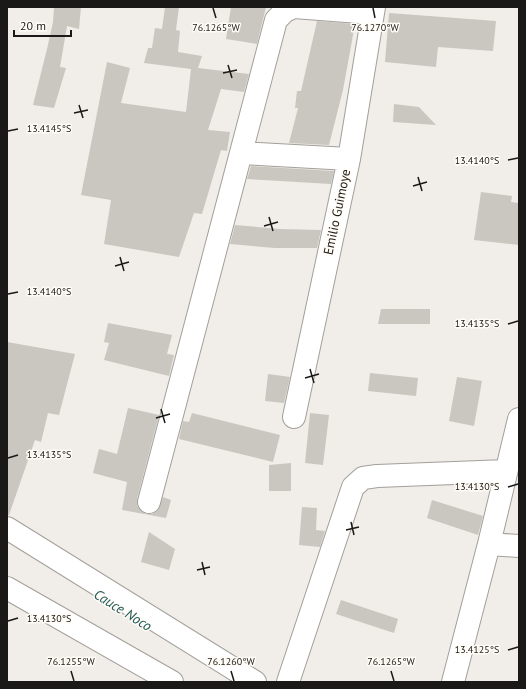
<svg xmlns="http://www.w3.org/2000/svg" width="526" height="689" viewBox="0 0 526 689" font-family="'PT Sans',sans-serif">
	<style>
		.building { fill: #cac6c0 }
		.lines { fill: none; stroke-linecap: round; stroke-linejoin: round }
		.minor-casing { stroke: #a39f9a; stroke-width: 24 }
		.minor { stroke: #fff; stroke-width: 22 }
		.ticks { fill: none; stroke: #1a1917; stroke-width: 1.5 }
		.labels { text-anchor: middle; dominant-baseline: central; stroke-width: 3; stroke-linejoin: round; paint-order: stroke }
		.street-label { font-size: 13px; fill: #1a1917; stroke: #fffbf5 }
		.water-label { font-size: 14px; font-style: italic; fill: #1d5859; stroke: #fffbf5 }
		.ticks-label { font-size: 10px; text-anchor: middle; fill: #1a1917; stroke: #fffbf5; stroke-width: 3; stroke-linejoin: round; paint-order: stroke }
	</style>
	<rect width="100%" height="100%" fill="#f1ede8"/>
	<!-- building -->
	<path class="building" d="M54,7H81L79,29L67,26L60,67L66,68L54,108L33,105L47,49L53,22Z
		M165,7H179L176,30L180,31L178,52L202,56L198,68L249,74L244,92L221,89L208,130L230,132L227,151L221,150L202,214L194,213L179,257L104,244L111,200L81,195L107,62L130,68L121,103L186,112L191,69L144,63L148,48H152L155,28L162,29Z
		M231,7H266L257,44L226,39Z
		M389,13L496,21L493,51L438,47L436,67L385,62Z
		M317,21L355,24L343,90L329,145L289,143L298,108H295L297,91H301Z
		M394,104L419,107L436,125L393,122Z
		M251,166L334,171L331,184L247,179Z
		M481,192L512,196L511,202L519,203V245L474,240Z
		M235,225L280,229L321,230L317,248H275L230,244Z
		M381,309H430V324H378Z
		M108,323L172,335L167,354L174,355L169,376L104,360L109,343L104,342Z
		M7,342L75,354L59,415L48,413L41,442L35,440L9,515H7Z
		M370,373L418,378L416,396L368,391Z
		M268,374L290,377L284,403L265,401Z
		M457,377L482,381L474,426L449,421Z
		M128,408L159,415L137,499V505L141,511L146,514H152L158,510L163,497L171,500L166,518L122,510L127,482L93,473L99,449L117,454Z
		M192,413L280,435L273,462L179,439L183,421L189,422Z
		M310,413L329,415L323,465L305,463Z
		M291,463V491H269V465Z
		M432,500L483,516L478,535L427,518Z
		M302,507L317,508L316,530L325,531L320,547L299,545Z
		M149,532L175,549L169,570L141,562Z
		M341,600L398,619L394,633L336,614Z"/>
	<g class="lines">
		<!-- minor casing -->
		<g class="minor-casing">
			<path id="minor" d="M241,153L349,159
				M294,417L349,159L374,7
				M149,502L276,20L285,11L294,7L373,13
				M7,528L255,682
				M489,544L519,546
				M7,588L172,682
				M288,682L353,487L363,478L377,476L506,471
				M453,682L489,544L519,419"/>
		</g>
		<!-- minor -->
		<use href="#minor" class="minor"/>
	</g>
	<!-- ticks -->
	<path class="ticks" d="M213,8L216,18M373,8L375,18M228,65L232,78M223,73L237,70M79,105L83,118M74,113L88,110M8,131L18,129M508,160L518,158M418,177L422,191M413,186L427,182M269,217L273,231M264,226L278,222M120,257L124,271M115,266L129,262M8,294L18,292M508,324L518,321M310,369L314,383M305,378L319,374M161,409L165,423M156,418L170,414M8,458L18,455M508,487L518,484M351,522L354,535M346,530L359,527M202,562L205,575M197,570L210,567M8,621L18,618M508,650L518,647M71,671L74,681M231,671L234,681M391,671L394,681"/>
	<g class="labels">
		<!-- street labels -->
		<g class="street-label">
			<text transform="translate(337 212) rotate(-78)">Emilio Guimoye</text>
		</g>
		<!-- water labels -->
		<g class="water-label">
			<text transform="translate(123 610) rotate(32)">Cauce Noco</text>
		</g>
	</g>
	<g class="ticks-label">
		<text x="216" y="31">76.1265°W</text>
		<text x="375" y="31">76.1270°W</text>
		<text x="49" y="132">13.4145°S</text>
		<text x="477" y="164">13.4140°S</text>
		<text x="49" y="295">13.4140°S</text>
		<text x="477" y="327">13.4135°S</text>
		<text x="49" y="458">13.4135°S</text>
		<text x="477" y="490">13.4130°S</text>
		<text x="49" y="622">13.4130°S</text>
		<text x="477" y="653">13.4125°S</text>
		<text x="71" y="665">76.1255°W</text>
		<text x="231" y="665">76.1260°W</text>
		<text x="391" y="665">76.1265°W</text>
	</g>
	<!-- border -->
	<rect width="526" height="689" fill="none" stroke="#1a1917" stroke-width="16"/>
	<!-- scale -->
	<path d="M14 30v6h57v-6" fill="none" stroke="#1a1917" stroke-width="2"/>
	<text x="20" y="30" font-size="12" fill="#1a1917" stroke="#fffbf5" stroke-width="3" paint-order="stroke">20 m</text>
</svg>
